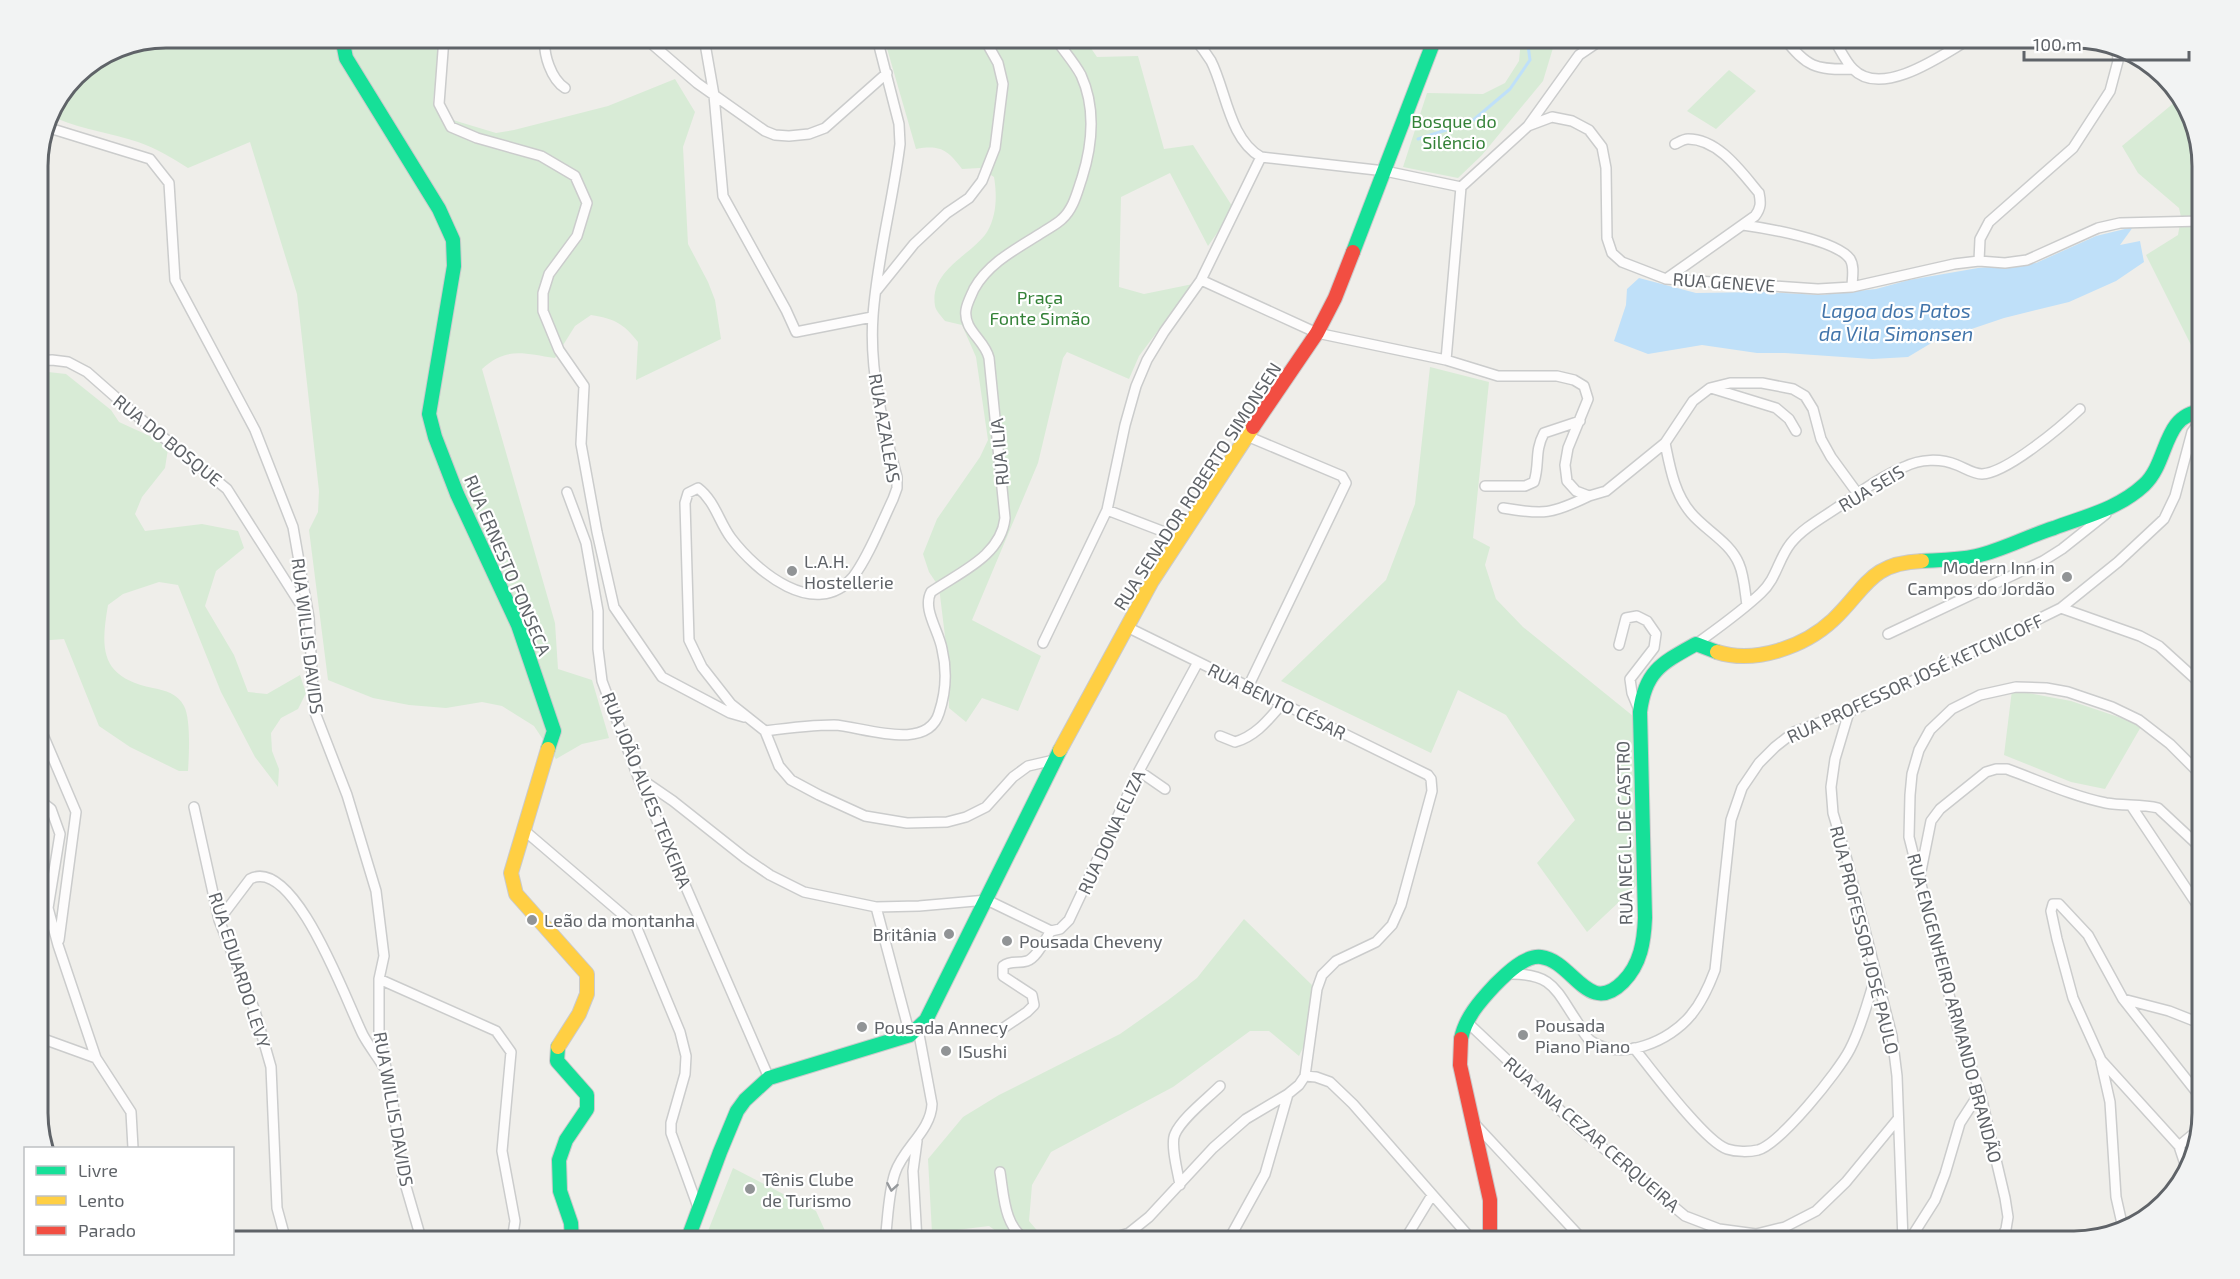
<svg xmlns="http://www.w3.org/2000/svg" width="2240" height="1279" viewBox="0 0 2240 1279" font-family="'Exo 2',sans-serif">
	<style>
		.green { fill: #d8ebd6 }
		.water { fill: #bfe0f9 }
		.lines { fill: none; stroke-linecap: round; stroke-linejoin: round }
		.stream { stroke: #bfe0f9; stroke-width: 3 }
		.street-casing { stroke: #cbcccc; stroke-width: 12 }
		.fast-casing { stroke: #cacacb; stroke-width: 16 }
		.slow-casing { stroke: #cacacb; stroke-width: 16 }
		.jam-casing { stroke: #cacacb; stroke-width: 16 }
		.street { stroke: #fdfcfc; stroke-width: 9 }
		.fast { stroke: #16e098; stroke-width: 14 }
		.slow { stroke: #ffcf43; stroke-width: 14 }
		.jam { stroke: #f24e42; stroke-width: 14 }
		.oneway { stroke: #96999c }
		.poi-dot { fill: #919496; stroke: #fff; stroke-width: 2 }
		.labels { text-anchor: middle; dominant-baseline: central; stroke-width: 4.5; stroke-linejoin: round; paint-order: stroke }
		.park-label { font-size: 18px; fill: #348238; stroke: #fff }
		.street-label { font-size: 18px; fill: #5f6368; stroke: #fff }
		.poi-label { font-size: 18px; fill: #5f6368; stroke: #fff; text-anchor: start }
		.water-label { font-size: 20px; font-style: italic; fill: #4174aa; stroke: #fff }
		.rim { fill: none; stroke: #5f6368; stroke-width: 3 }
	</style>
	<rect width="100%" height="100%" fill="#efeeea"/>
	<!-- green -->
	<path class="green" d="M166,38H441L433,101L443,117L496,133L514,130L608,106L675,79L695,112L683,147L688,244L708,282L715,300L721,339L636,380L638,342C623,323 615,319 591,315L575,326L555,358C524,354 507,346 482,369L555,623L558,669L592,680L609,738L582,744L556,759L534,726L502,706L482,702L446,708L409,705L373,698L328,680L309,530L318,512L319,491L297,294L250,142L188,168C172,158 156,148 138,142C112,133 84,130 58,119L55,104L75,75L117,47Z
		M884,38H980L985,41L1004,38H1084L1097,57L1138,56L1164,149L1193,145L1234,209L1208,246L1170,173L1121,197L1119,287L1144,294L1193,284L1139,356L1129,379L1067,352L1063,358L1038,463L972,620L1041,656L1018,711L982,698L966,722L949,708L948,661L939,587L929,572L923,554L937,519L980,457L988,440L976,357L962,325L945,321C942,317 936,311 935,306C929,270 972,255 987,232C997,215 997,195 994,177L980,168L962,169C947,149 940,145 916,149Z
		M1518,38H1556L1543,81L1482,155L1458,178L1403,167L1427,93L1483,94L1505,83L1519,61L1521,40Z
		M1729,70L1756,91L1716,129L1687,111Z
		M2181,97L2185,102L2202,158V355L2193,349L2146,255L2178,235L2181,217L2179,208L2138,173L2122,146Z
		M1430,367L1489,382L1473,538L1490,547L1485,565L1496,599L1523,627L1633,716L1637,885L1587,932L1537,863L1575,820L1506,715L1458,690L1431,753L1281,681L1386,580L1415,504Z
		M48,372L66,374L111,410L119,422L154,438L168,449L165,468L142,497L135,514L145,531L202,524L238,531L244,548L216,571L205,606L234,655L248,692L267,694L300,675L306,693L298,709L281,718L271,733L272,751L279,769L278,787L255,757L221,692L178,585L159,582L123,594L108,605C100,651 101,677 153,688C166,691 177,693 184,706C191,719 189,755 188,771H179L130,747L99,726L64,639L38,641V380Z
		M2012,690L2071,701L2142,725L2105,789L2071,782L2004,755Z
		M1244,919L1312,985L1307,1039L1299,1056L1269,1031H1250L1173,1087L1051,1152L1032,1185L1029,1221L1041,1235L1087,1241H1010L989,1226L932,1233L928,1159L963,1117L999,1095L1120,1034L1167,1001L1197,978Z
		M733,1168L816,1211L827,1235L817,1241H704Z"/>
	<!-- water -->
	<path class="water" d="M2133,227L2120,245L2140,241L2144,262L2116,281L2069,302L2004,318L1933,342L1908,357L1872,359L1785,353H1757L1702,345L1648,354L1614,341L1626,305L1627,289L1639,278L1696,293L1761,292L1821,295L1876,289L1909,280L1978,268L2036,263L2096,236Z"/>
	<g class="lines">
		<!-- stream -->
		<path class="stream" d="M1418,139L1471,122L1510,89L1530,60L1527,38"/>
		<!-- street casing -->
		<g class="street-casing">
			<path id="street" d="M444,38L439,104L451,127L477,138L541,156L575,176L587,203L577,236L549,274L543,293V311L559,350L584,386L581,444L597,532L614,607L662,677L730,713L744,717
				M545,38C543,54 551,79 565,88
				M645,38L697,83L765,131L775,135L789,136L809,134L825,128L887,73
				M704,38L714,95L723,196L786,310L796,332L872,317
				M1194,38C1200,45 1206,53 1211,61C1226,90 1229,139 1261,157L1385,171L1461,187
				M1784,38C1807,67 1815,70 1852,69
				M1833,38C1839,47 1845,61 1853,69C1882,99 1944,54 1971,38
				M1528,126L1579,55L1604,38
				M46,127L150,159L169,183L175,280L255,430L293,527L309,618L314,710L347,795L376,891L384,956L379,979V1036L392,1095L402,1173L420,1235L419,1241
				M1461,187L1528,126L1552,117L1572,121L1589,130L1602,147L1606,168L1607,238L1612,253L1622,262L1666,279L1818,289L1852,287L1954,264L1979,261L2005,263L2027,260L2098,228L2120,223L2202,221
				M1743,225C1765,228 1837,240 1850,259C1855,267 1852,278 1852,287
				M1979,261L1980,239L1989,222L2073,148L2110,91L2118,61L2117,49
				M1666,279L1755,216C1761,208 1761,203 1759,193C1742,173 1719,139 1688,139C1684,139 1679,142 1675,144
				M1201,280L1317,333L1446,360L1498,376H1557L1574,380L1584,386L1588,399L1568,448L1565,465L1567,481L1576,491L1589,496L1606,491L1665,443L1693,401L1710,388L1730,383H1762L1793,389L1805,396L1813,409L1821,439L1831,457L1858,494
				M877,290L914,244L947,213L969,198L982,181L995,148L1003,84L998,63L984,38
				M1446,360L1461,187
				M38,361L52,360L68,362L87,372L137,416L227,489L306,613
				M1711,388L1776,408L1789,419L1796,431
				M1247,436L1342,476L1346,483L1248,687
				M1665,443C1670,467 1674,493 1691,513C1705,530 1730,542 1739,564C1744,575 1745,592 1747,605
				M1485,486H1525L1534,482C1540,463 1534,452 1544,433L1580,421
				M567,492L586,543L598,611V649L602,681L638,777L769,1078
				M1503,508C1544,515 1552,514 1589,496
				M1107,510L1180,538
				M2061,608L2140,636L2159,646L2202,685
				M1127,627L1428,775L1431,779L1432,791L1401,905L1392,925L1376,942L1336,961L1322,975L1317,989L1305,1076L1299,1085L1288,1094L1265,1174L1228,1241
				M1888,634L2043,561L2062,549L2106,514
				M1043,643L1107,510L1125,425L1136,386L1147,360L1164,332L1201,280L1261,157
				M1696,644C1718,628 1741,612 1761,593C1777,578 1778,559 1791,543C1803,528 1822,518 1838,507C1859,493 1880,477 1904,467C1920,459 1940,458 1957,465C1965,468 1973,474 1982,474C2007,473 2062,426 2080,409
				M1619,645L1626,618L1637,616L1647,621L1656,634L1654,648L1630,679L1632,693L1639,710
				M1849,712L1835,759L1831,787L1833,813L1847,860L1892,1036L1897,1076L1903,1241
				M38,723L76,812L59,940
				M765,731L731,704L702,667L689,640L685,503L688,493L698,488C715,501 719,522 731,538C756,571 815,621 853,577C868,558 882,522 893,499L897,488V477C883,425 869,371 873,316C877,258 893,201 900,144L899,124L877,38
				M765,731C788,728 811,725 834,725C861,726 927,753 939,713C946,692 947,670 942,649C939,631 922,609 931,592C960,572 1001,556 1005,518L989,358C985,340 963,330 966,310C967,303 971,296 974,289C989,262 1018,248 1043,232C1049,228 1057,224 1062,219C1074,208 1077,192 1082,178C1092,146 1096,108 1081,75C1074,62 1063,50 1055,38
				M765,731L779,766L791,780L819,795L865,816L907,823L947,822L966,817L986,807L1013,777L1028,766L1054,760
				M1220,736L1235,742C1256,736 1268,720 1282,704
				M1139,771L1165,789
				M638,777L673,801L745,858L770,875L804,892L876,907L919,906L987,900L1051,931L1060,929L1069,920L1139,771L1198,662
				M38,799L51,809L60,834L48,908L58,945L96,1058L131,1112L133,1148
				M194,807L219,920L255,1011L271,1067L277,1208L286,1241
				M2132,807L2202,912
				M525,831L636,926L680,1032L686,1056L685,1074L671,1123V1133L699,1210
				M1920,876L1931,821L1940,809L1986,772L1996,769H2007C2040,781 2072,796 2106,803C2123,806 2142,804 2158,808L2202,849
				M876,907L910,1035
				M219,920L250,879C295,855 348,1006 363,1035C369,1046 377,1056 383,1066
				M1508,974C1553,973 1555,989 1578,1023C1582,1029 1585,1037 1591,1041C1622,1062 1670,1041 1691,1015C1702,1002 1709,986 1715,970L1731,820L1742,788L1759,763L1775,747L1794,732L1849,712L2061,608L2118,562L2164,519L2175,496L2192,432L2202,418
				M379,979L496,1031L511,1052L502,1151L515,1221L512,1241
				M2123,999L2169,1011L2202,1024
				M1467,1022L1578,1127L1685,1216L1719,1229L1756,1234L1785,1227L1816,1211L1846,1182L1897,1120
				M999,1031L1027,1012L1034,1005L1032,995L1003,976V966C1011,960 1018,964 1027,961C1037,958 1045,939 1051,931
				M38,1037L96,1058
				M1634,1048C1651,1069 1705,1142 1727,1149C1736,1152 1749,1152 1758,1150C1780,1144 1839,1071 1850,1049C1862,1026 1868,1000 1876,975
				M2101,1062L2110,1102L2116,1197L2123,1228
				M1305,1076L1316,1077L1330,1082L1353,1104L1473,1241
				M1474,1123L1584,1241
				M917,1141L913,1171L917,1241
				M2179,1146L2101,1060L2073,998L2057,939L2051,911L2053,904H2059L2088,935L2123,999L2202,1099
				M2187,1170L2179,1146L2198,1130
				M1000,1172C1004,1196 1004,1228 1028,1241
				M1180,1185C1178,1173 1170,1144 1175,1134C1182,1118 1208,1098 1220,1086
				M885,1241C888,1219 888,1194 895,1173C903,1148 931,1131 932,1104L918,1029
				M1105,1241L1129,1233L1149,1217L1213,1148L1246,1119L1288,1094
				M1404,1241L1432,1195
				M1909,1241L1935,1200L1945,1174L1960,1123L1980,1092
				M2000,1241L2006,1229L2008,1217L2005,1198L1980,1092L1957,1026L1909,837L1910,795L1912,774L1919,750L1930,730L1952,709L1980,695L2016,687L2046,688L2068,692L2112,707L2139,720L2170,744L2202,776"/>
		</g>
		<!-- fast casing -->
		<g class="fast-casing">
			<path id="fast" d="M342,38L346,58L439,209L453,240L454,266L429,414L435,437L457,494L518,625L554,731L548,749
				M1353,252L1435,38
				M1922,561C1940,560 1958,560 1976,556C2003,550 2028,536 2054,528C2086,516 2118,509 2144,485C2169,462 2162,415 2202,411
				M1461,1039C1465,1018 1480,1001 1495,985C1506,974 1525,955 1541,957C1573,961 1588,1017 1623,982C1641,964 1644,941 1645,918L1640,712C1645,671 1662,663 1696,644L1717,652
				M558,1047L557,1061L587,1095V1109L566,1140L559,1160L560,1191L571,1223L572,1241
				M687,1241L720,1152L737,1111L745,1100L769,1078L910,1035L926,1020L1060,750"/>
		</g>
		<!-- slow casing -->
		<g class="slow-casing">
			<path id="slow" d="M1717,652C1755,664 1804,647 1833,620C1866,589 1869,563 1922,561
				M548,749L511,873L516,894L587,974V994L579,1014L558,1047
				M1060,750L1152,581L1253,427"/>
		</g>
		<!-- jam casing -->
		<g class="jam-casing">
			<path id="jam" d="M1253,427L1317,333L1335,298L1353,252
				M1461,1039L1460,1065L1490,1200V1241"/>
		</g>
		<!-- street -->
		<use href="#street" class="street"/>
		<!-- fast -->
		<use href="#fast" class="fast"/>
		<!-- slow -->
		<use href="#slow" class="slow"/>
		<!-- jam -->
		<use href="#jam" class="jam"/>
	</g>
	<!-- one-way arrows -->
	<defs><path id="oneway-chevron" d="M-2-3.5L2.5 0L-2 3.5" fill="none" stroke-width="1.6" stroke-linecap="round" stroke-linejoin="round" transform="scale(1.5)"/></defs>
	<use class="oneway" href="#oneway-chevron" transform="translate(892 1187) rotate(100)"/>
	<!-- markers -->
	<g class="poi-dot">
		<circle cx="792" cy="571" r="6"/>
		<circle cx="2067" cy="577" r="6"/>
		<circle cx="532" cy="920" r="6"/>
		<circle cx="949" cy="934" r="6"/>
		<circle cx="1007" cy="941" r="6"/>
		<circle cx="862" cy="1027" r="6"/>
		<circle cx="1523" cy="1035" r="6"/>
		<circle cx="946" cy="1051" r="6"/>
		<circle cx="750" cy="1189" r="6"/>
	</g>
	<g class="labels">
		<!-- park labels -->
		<g class="park-label">
			<text x="1454" y="121">Bosque do<tspan x="1454" dy="21">Silêncio</tspan></text>
			<text x="1040" y="297">Praça<tspan x="1040" dy="21">Fonte Simão</tspan></text>
		</g>
		<!-- street labels -->
		<g class="street-label">
			<text transform="translate(1724 282) rotate(4)">RUA GENEVE</text>
			<text transform="translate(885 428) rotate(80)">RUA AZALEAS</text>
			<text transform="translate(168 440) rotate(39)">RUA DO BOSQUE</text>
			<text transform="translate(999 452) rotate(-95)">RUA ILIA</text>
			<text transform="translate(1197 486) rotate(-57)">RUA SENADOR ROBERTO SIMONSEN</text>
			<text transform="translate(1871 488) rotate(-31)">RUA SEIS</text>
			<text transform="translate(508 565) rotate(67)">RUA ERNESTO FONSECA</text>
			<text transform="translate(308 636) rotate(83)">RUA WILLIS DAVIDS</text>
			<text transform="translate(1915 678) rotate(-25)">RUA PROFESSOR JOSÉ KETCNICOFF</text>
			<text transform="translate(1277 701) rotate(26)">RUA BENTO CÉSAR</text>
			<text transform="translate(647 790) rotate(68)">RUA JOÃO ALVES TEIXEIRA</text>
			<text transform="translate(1111 832) rotate(-65)">RUA DONA ELIZA</text>
			<text transform="translate(1624 833) rotate(-91)">RUA NEG L. DE CASTRO</text>
			<text transform="translate(1865 940) rotate(76)">RUA PROFESSOR JOSÉ PAULO</text>
			<text transform="translate(240 970) rotate(72)">RUA EDUARDO LEVY</text>
			<text transform="translate(1955 1008) rotate(75)">RUA ENGENHEIRO ARMANDO BRANDÃO</text>
			<text transform="translate(394 1109) rotate(80)">RUA WILLIS DAVIDS</text>
			<text transform="translate(1592 1134) rotate(41)">RUA ANA CEZAR CERQUEIRA</text>
		</g>
		<!-- poi labels -->
		<g class="poi-label">
			<text x="804" y="561">L.A.H.<tspan x="804" dy="21">Hostellerie</tspan></text>
			<text x="2055" y="567" text-anchor="end">Modern Inn in<tspan x="2055" dy="21">Campos do Jordão</tspan></text>
			<text x="544" y="920">Leão da montanha</text>
			<text x="937" y="934" text-anchor="end">Britânia</text>
			<text x="1019" y="941">Pousada Cheveny</text>
			<text x="1535" y="1025">Pousada<tspan x="1535" dy="21">Piano Piano</tspan></text>
			<text x="874" y="1027">Pousada Annecy</text>
			<text x="958" y="1051">ISushi</text>
			<text x="762" y="1179">Tênis Clube<tspan x="762" dy="21">de Turismo</tspan></text>
		</g>
		<!-- water labels -->
		<g class="water-label">
			<text x="1896" y="310">Lagoa dos Patos<tspan x="1896" dy="23">da Vila Simonsen</tspan></text>
		</g>
	</g>
	<!-- crop -->
	<path d="M0 0H2240V1279H0ZM166 48H2074A118 118 0 0 1 2192 166V1113A118 118 0 0 1 2074 1231H166A118 118 0 0 1 48 1113V166A118 118 0 0 1 166 48Z" fill="#f2f3f3" fill-rule="evenodd"/>
	<path class="rim" d="M166 48H2074A118 118 0 0 1 2192 166V1113A118 118 0 0 1 2074 1231H166A118 118 0 0 1 48 1113V166A118 118 0 0 1 166 48Z"/>
	<!-- legend -->
	<rect x="24" y="1147" width="210" height="108" fill="#ffffff" stroke="#bfc1c3" stroke-width="1.5"/>
	<rect x="36" y="1166" width="30" height="9" fill="#16e098" stroke="#bfc1c3" stroke-width="1.5"/>
	<text x="78" y="1177" font-size="18" fill="#5f6368">Livre</text>
	<rect x="36" y="1196" width="30" height="9" fill="#ffcf43" stroke="#bfc1c3" stroke-width="1.5"/>
	<text x="78" y="1207" font-size="18" fill="#5f6368">Lento</text>
	<rect x="36" y="1226" width="30" height="9" fill="#f24e42" stroke="#bfc1c3" stroke-width="1.5"/>
	<text x="78" y="1237" font-size="18" fill="#5f6368">Parado</text>
	<!-- scale -->
	<path d="M2024 51v9h165v-9" fill="none" stroke="#5f6368" stroke-width="3"/>
	<text x="2033" y="51" font-size="18" fill="#5f6368" stroke="#ffffff" stroke-width="4.5" paint-order="stroke">100 m</text>
</svg>
